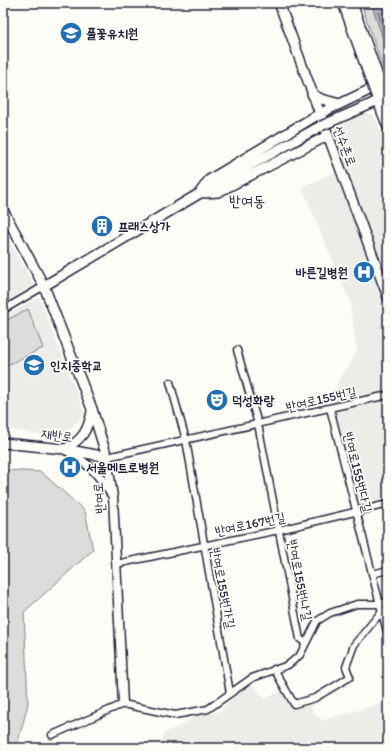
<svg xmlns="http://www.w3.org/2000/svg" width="391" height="751" viewBox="0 0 391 751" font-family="Itim,'Poor Story',sans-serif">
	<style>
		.built { fill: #ecece9 }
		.green { fill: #dddcdb; stroke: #807f8b }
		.water { fill: #b2b2b7; stroke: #787885 }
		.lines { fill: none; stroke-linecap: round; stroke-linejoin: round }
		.shore { stroke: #5c5c6d; stroke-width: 1 }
		.minor-casing { stroke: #22223b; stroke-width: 9 }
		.tertiary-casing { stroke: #22223b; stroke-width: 11 }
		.secondary-casing { stroke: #22223b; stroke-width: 12 }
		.minor { stroke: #fdfcf7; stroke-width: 6 }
		.tertiary { stroke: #fdfcf7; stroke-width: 8 }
		.secondary { stroke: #fdfcf7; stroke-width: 9 }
		.secondary-bridge-casing { stroke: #22223b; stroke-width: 12; stroke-linecap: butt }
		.secondary-bridge { stroke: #fdfcf7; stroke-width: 9 }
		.labels { text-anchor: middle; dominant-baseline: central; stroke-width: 3.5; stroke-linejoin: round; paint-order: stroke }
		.poi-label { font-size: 13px; font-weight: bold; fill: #22223b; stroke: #fdfcf7; text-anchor: start }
		.street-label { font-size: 13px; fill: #22223b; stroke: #fdfcf7 }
		.quarter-label { font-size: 15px; fill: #22223b; stroke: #fdfcf7 }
	</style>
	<rect width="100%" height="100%" fill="#fdfcf7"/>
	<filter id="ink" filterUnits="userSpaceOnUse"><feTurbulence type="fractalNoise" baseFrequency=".025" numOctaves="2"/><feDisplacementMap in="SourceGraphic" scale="8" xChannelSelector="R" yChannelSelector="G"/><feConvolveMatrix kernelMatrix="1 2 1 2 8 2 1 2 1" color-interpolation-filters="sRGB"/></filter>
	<g filter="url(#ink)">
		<!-- built -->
		<path class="built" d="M366,113L374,116L388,147V280L331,130Z
			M335,172L388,310V500L363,506L357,505L336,414L331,403L337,384L357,352L350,302L302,187Z
			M3,231L34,285L3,304Z
			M39,297L85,414L60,438L3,428V317Z
			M252,684L265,699L283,690L294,708L310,702L313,713L322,720L388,702V748H134L136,746L162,740L164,733L168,731L185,724L196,715L213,713L220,711L241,690Z"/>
		<!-- green -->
		<path class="green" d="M361,3H388V83Z
			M28,309L43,348L3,367V322Z
			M3,470L41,472L85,511L93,550L24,612L28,704L18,742L10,748H3Z"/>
		<!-- water -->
		<path class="water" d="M371,3H388V54Z"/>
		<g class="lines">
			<!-- shore -->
			<path class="shore" d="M375,3L388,42"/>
			<!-- minor casing -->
			<g class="minor-casing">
				<path id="minor" d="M3,310L44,286
					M237,350L258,424L300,639L306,643
					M170,382L186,440L230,693
					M330,408L388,636
					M107,457L388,395
					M116,564L279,530L388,504
					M372,574L388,570
					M274,669L294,704L315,698L350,677L346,667L354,645L382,611
					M52,735L123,704L175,715L208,709L252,678L288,665L300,655L317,621L330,613L357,604H380L388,601"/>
			</g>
			<!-- tertiary casing -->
			<g class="tertiary-casing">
				<path id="tertiary" d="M64,449C83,440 88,430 92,409
					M66,450C88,464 98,472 111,494
					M107,457L113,497L123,704"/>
			</g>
			<!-- secondary casing -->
			<g class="secondary-casing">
				<path id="secondary" d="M279,3L388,297
					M343,3L367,70
					M352,3L374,65
					M312,94L321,99L340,104
					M382,112L388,127
					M201,191L209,180L319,114L388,81
					M204,193L218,192L327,136
					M3,210L44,286L92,409L107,457L64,449L3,443
					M44,286L207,189L321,126"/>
			</g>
			<!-- minor -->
			<use href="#minor" class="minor"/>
			<!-- tertiary -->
			<use href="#tertiary" class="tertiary"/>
			<!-- secondary -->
			<use href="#secondary" class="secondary"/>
			<!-- secondary-bridge casing -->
			<g class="secondary-bridge-casing">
				<path id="secondary-bridge" d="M374,65L388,106
					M367,70L382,112
					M321,126L385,98"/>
			</g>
			<!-- secondary-bridge -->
			<use href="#secondary-bridge" class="secondary-bridge"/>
		</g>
	</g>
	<!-- icons -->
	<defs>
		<g id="school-disc" transform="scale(1.15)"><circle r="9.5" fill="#1f6fb2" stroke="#fdfcf7"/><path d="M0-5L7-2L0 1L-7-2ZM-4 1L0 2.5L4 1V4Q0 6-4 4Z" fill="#fff"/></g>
		<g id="building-disc" transform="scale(1.15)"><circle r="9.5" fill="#1f6fb2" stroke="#fdfcf7"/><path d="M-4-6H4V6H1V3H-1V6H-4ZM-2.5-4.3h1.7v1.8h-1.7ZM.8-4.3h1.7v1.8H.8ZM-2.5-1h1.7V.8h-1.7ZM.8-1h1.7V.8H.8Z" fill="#fff"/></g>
		<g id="hospital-disc" transform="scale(1.15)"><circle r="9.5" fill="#1f6fb2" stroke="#fdfcf7"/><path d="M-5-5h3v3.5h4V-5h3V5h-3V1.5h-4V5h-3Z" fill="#fff"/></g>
		<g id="theatre-disc" transform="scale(1.15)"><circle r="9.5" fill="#1f6fb2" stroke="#fdfcf7"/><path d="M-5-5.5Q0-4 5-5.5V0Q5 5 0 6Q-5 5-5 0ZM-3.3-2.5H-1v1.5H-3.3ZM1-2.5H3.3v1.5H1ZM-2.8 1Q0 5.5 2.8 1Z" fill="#fff"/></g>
	</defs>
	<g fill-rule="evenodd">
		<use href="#school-disc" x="71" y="33"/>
		<use href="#building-disc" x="102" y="226"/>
		<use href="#hospital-disc" x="364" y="272"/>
		<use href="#school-disc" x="34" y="365"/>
		<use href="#theatre-disc" x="217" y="400"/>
		<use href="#hospital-disc" x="70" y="467"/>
	</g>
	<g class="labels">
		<!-- poi labels -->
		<g class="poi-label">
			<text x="86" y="33">풀꽃유치원</text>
			<text x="118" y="226">프래스상가</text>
			<text x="348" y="272" text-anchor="end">바른길병원</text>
			<text x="50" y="365">인지중학교</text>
			<text x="232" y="400">덕성화랑</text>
			<text x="86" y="467">서울메트로병원</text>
		</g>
		<!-- street labels -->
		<g class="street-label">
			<text transform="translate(345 146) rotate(69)">선수촌로</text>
			<text transform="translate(321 399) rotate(-13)">반여로155번길</text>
			<text transform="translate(57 435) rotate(8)">재반로</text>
			<text transform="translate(358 472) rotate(76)">반여로155번다길</text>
			<text transform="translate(99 498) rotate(-95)">반여로</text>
			<text transform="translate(250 524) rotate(-12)">반여로167번길</text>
			<text transform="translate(300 580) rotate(79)">반여로155번나길</text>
			<text transform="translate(223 588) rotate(79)">반여로155번가길</text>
		</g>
		<!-- quarter labels -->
		<g class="quarter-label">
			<text x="247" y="201">반여동</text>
		</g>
	</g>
	<!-- margin -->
	<rect width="391" height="751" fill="none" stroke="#fdfcf7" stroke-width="16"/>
	<rect x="8" y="8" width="375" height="735" fill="none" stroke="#22223b" stroke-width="1.5" filter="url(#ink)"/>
</svg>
